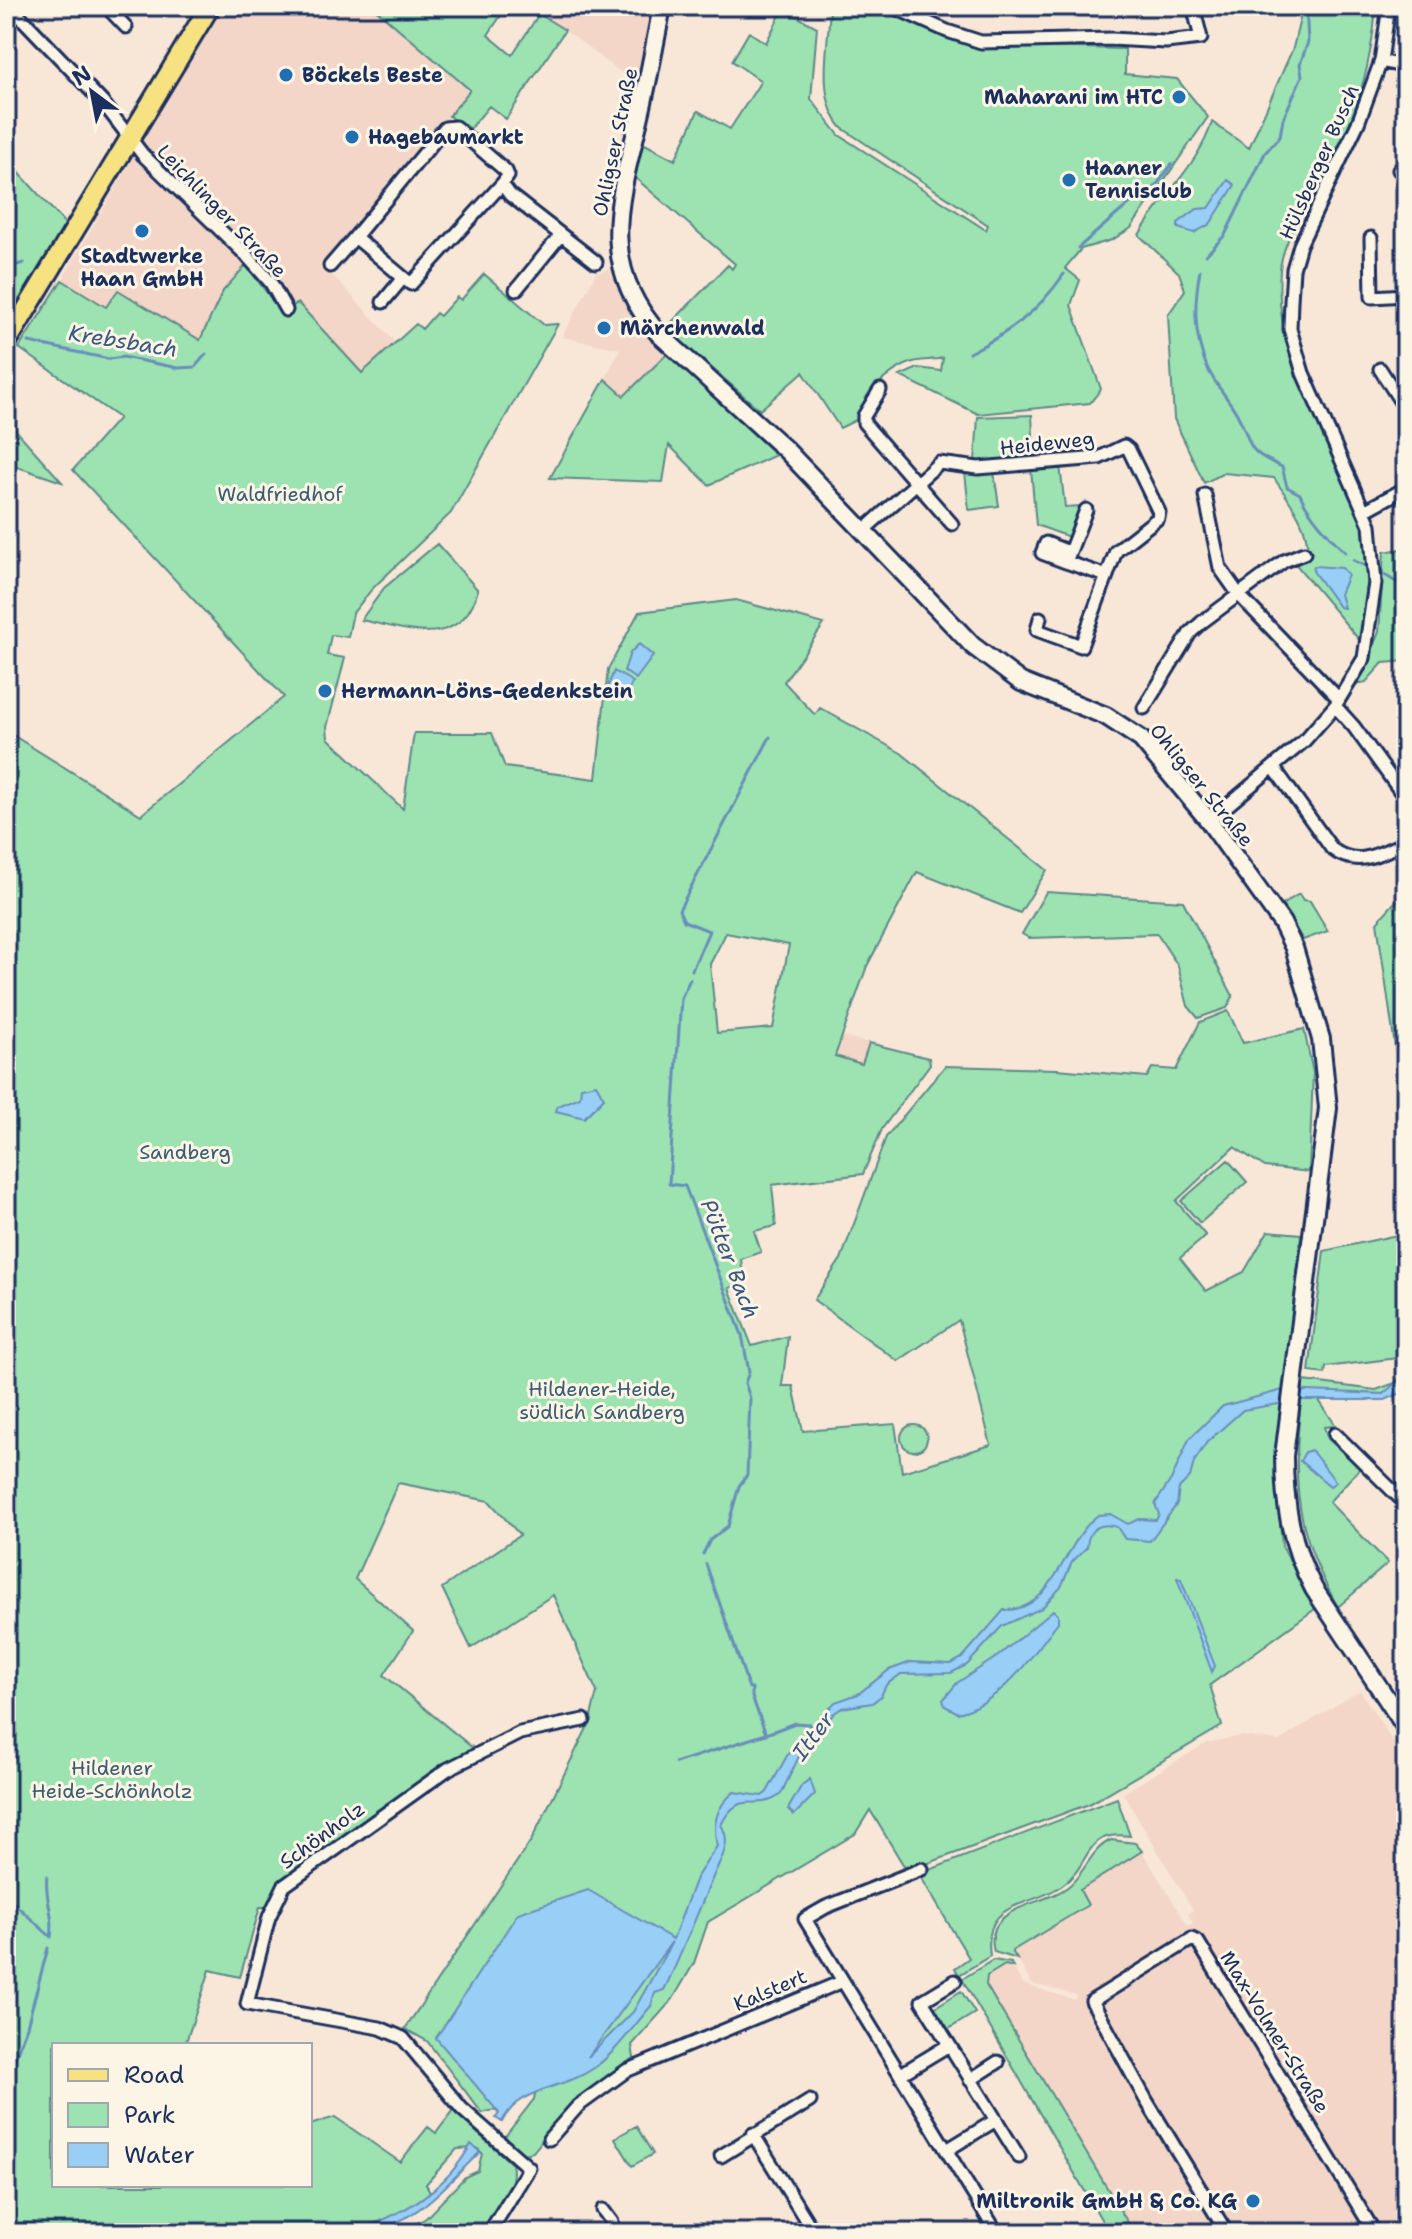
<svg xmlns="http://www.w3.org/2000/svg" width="1412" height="2239" viewBox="0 0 1412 2239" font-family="'Shantell Sans',sans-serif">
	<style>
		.built { fill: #f3d6c7 }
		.green { fill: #9ce3b1; stroke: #5c8988; stroke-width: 2; fill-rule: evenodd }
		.water { fill: #99cef7; stroke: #678eba; stroke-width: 2; fill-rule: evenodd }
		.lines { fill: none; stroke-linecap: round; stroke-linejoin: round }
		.stream { stroke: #678eba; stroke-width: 3 }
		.minor-casing { stroke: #1b2f5e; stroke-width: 17 }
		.secondary-casing { stroke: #1b2f5e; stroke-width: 22 }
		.primary-casing { stroke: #1b2f5e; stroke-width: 24 }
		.minor { stroke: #fcf5e5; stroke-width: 11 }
		.secondary { stroke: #fcf5e5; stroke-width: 16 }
		.primary { stroke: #f7e281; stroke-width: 18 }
		.poi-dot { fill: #1f6fb2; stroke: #fcf5e5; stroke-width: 3 }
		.labels { text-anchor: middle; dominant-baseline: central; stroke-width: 6; stroke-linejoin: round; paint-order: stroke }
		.poi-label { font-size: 20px; font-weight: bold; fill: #1b2f5e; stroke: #fcf5e5; text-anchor: start }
		.street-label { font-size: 20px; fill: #1b2f5e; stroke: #fcf5e5 }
		.park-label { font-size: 20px; fill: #3b5c73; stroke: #fcf5e5 }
		.water-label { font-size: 22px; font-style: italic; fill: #3a5784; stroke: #fcf5e5 }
	</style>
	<rect width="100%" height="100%" fill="#f8e7d7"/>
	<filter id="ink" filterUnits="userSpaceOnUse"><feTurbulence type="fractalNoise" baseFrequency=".0125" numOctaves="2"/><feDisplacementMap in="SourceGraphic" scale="16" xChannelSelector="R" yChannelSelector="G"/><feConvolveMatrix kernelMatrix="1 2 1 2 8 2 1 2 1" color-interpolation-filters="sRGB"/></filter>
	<g filter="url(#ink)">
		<!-- built -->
		<path class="built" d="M221,6H372L471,90L324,266L396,343L362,373L298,304L281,313L223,291L200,341L118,290L106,308L62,280Z
			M527,6H653L637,85L565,30Z
			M609,269L633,320L668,353L623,396L605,379L620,349L562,337L596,273Z
			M841,1036L869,1043L863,1064L835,1057Z
			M1360,1690L1406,1763V2233H1134L986,1984V1976L1005,1965L1013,1967L1023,1984L1075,2000L1076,1995L1032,1984L1012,1951L1087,1905L1079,1890L1142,1851L1188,1926L1193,1923L1188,1914L1193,1910L1123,1793L1207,1743L1241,1736L1279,1741Z"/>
		<!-- green -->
		<path class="green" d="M372,6H507L488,35L512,55L539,14L565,30L506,119L489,106L468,131L449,116L470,90Z
			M830,6H873L931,31L978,46L1125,49V74L1177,79L1208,117L1131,228L1112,240L1081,249L1065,268L1080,280L1071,305L1101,389L1090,403L978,414L900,376L918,368L941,371L943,358C932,361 920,359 910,363C887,372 863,395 858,419L840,428L803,372L760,410L666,328L728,265L732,269L735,264L633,176L643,143L675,160L698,111L730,129L761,81L732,61L749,32L766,43L783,9L817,27L811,99L839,135L986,230L988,225L842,128C815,98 829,44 830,6Z
			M1303,6H1376C1372,64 1357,115 1330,167C1313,199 1283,234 1280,270C1272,378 1345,442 1366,538C1373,570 1363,609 1360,641L1293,561L1307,556C1311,527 1289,501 1274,478L1224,473L1204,483L1174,419L1168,315L1185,290L1179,273L1139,235C1161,197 1200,163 1212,122L1249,148L1293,48Z
			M6,158L68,227L6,328Z
			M246,265L281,312L298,303L362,373L416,324L422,329L436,313L440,316L457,297L461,300L484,274L544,325L558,324L451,513L372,589L353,613L348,637L331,635L327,655L345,658L327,727L328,738L403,809L414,733H492L505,767L596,779L608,669L639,612L736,600L824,624L784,682L815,715L820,708L901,753L1047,870L1020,913L917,872L867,966L835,1056L862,1064L869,1043L929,1058L930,1064L882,1129L863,1174L772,1185L776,1226L754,1231L761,1252L741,1259L744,1283L729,1288L752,1346L788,1336L782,1386H793L803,1431L895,1424L902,1472L991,1445L959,1320L898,1361L814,1300L841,1259L886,1137L945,1066L1057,1069L1147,1077L1152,1068L1176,1070L1200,1022L1228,1011L1243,1043L1304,1029L1313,1073L1309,1172L1265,1167L1234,1147L1176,1201L1206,1236L1180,1258L1206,1291L1244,1272L1268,1231L1301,1234L1277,1485L1282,1546L1315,1609L1210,1685L1222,1726L1089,1804L907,1871L870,1810L855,1834L708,1922L694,1963L673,1999L632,2045L634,2058C592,2084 563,2114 533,2152L523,2154L503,2139L534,2099L538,2078L499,2113L494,2110L482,2113L427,2041L405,2029L532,1839L589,1724L597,1692L553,1595L471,1648L442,1588L520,1535L489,1501L398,1483L355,1579L413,1631L384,1675L474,1749L391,1802L274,1892L269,1907H260L240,1977L210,1970L185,2045H54V2185H310V2125L335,2117L400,2162L428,2127L436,2133L453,2111L512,2164C518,2188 494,2213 482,2233H399L426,2218L465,2177L478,2171L482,2153L477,2148L457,2149L426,2184L430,2192C406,2214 381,2223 350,2233H6V731L141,815L284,697L73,470L119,418L19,348L62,280L106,307L118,290L200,340L223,291ZM726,933L789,945L773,1028L717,1033L710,964Z
			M668,353L776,455L709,485L669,445L663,482L550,478L605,379L624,396Z
			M1032,415L1034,458L975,462L978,417Z
			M6,419L62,482L6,463Z
			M1060,466L1065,507L1080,506L1069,537L1036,525L1031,469Z
			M965,472H994L999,506L969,510Z
			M437,544L478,590C461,652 408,629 361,620L384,588Z
			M1406,548V661L1383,663L1366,682L1357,685L1379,632L1384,552Z
			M1046,892L1183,901L1233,996L1227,1008L1198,1018L1188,1006L1178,966L1157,934L1029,938L1022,934Z
			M1299,894L1303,900L1310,901L1328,931L1303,940L1282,905Z
			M1406,896V1067L1396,1054L1377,922L1394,903Z
			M1228,1160L1247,1182L1200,1223L1181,1201Z
			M1406,1233L1405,1357L1326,1367L1325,1374L1309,1372L1324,1251Z
			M1406,1369L1403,1379L1383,1394L1303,1392V1381L1376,1390L1395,1383Z
			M1318,1399L1336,1426L1324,1427L1328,1439L1360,1468L1329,1502L1388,1563L1338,1607C1295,1532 1292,1484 1301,1400Z
			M901 1438a13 13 0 1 1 26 0a13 13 0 1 1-26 0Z
			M1117,1798L1130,1836C1081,1830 1093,1865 1061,1886C1028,1909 982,1899 990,1956L959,1975L955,1968L969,1958L919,1874Z
			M1111,1840L1135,1843L1142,1851L1080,1890L1088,1905L1012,1951L1017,1959L994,1952C982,1904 1045,1907 1070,1885C1086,1871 1091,1849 1111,1840Z
			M993,1960L1011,1963L1013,1967L1005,1965L987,1976L986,1985L1134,2233H1109L962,1979Z
			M961,1991L975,2013L942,2033L929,2011Z
			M636,2126L653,2154L632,2166L615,2138Z"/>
		<!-- water -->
		<path class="water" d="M1228,180L1235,185L1210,224L1194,233L1178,228V223L1197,209L1209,208Z
			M1314,566L1342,568L1348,575L1340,594L1344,608L1339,607L1313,571Z
			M639,644L653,656L636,679L624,671L630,653Z
			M614,671L633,682L623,700L609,693L607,688Z
			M596,1084L604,1098L584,1118L556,1111L558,1106L580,1097L581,1087Z
			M1406,1374V1391L1385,1400H1302L1243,1410L1207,1442L1194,1462L1190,1477L1179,1488L1177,1504L1150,1541L1125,1539L1117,1527C1100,1522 1088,1528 1087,1547L1072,1562L1061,1587L1042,1608L1002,1626L967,1665L951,1673L901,1674L886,1685L881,1696L872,1703L842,1708L833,1714L822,1731L803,1748L781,1794C757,1814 739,1787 721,1825C727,1834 727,1845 723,1855C702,1899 686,1946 664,1990L655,1993L651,2006C633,2027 614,2055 591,2070C561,2090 520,2086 502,2122L496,2118L499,2113L436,2038L518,1913L588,1890L673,1939L696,1878L717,1846C712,1823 716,1807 734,1792L762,1796L767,1792L788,1754L835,1702L858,1694L889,1670L911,1662L951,1664L962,1658L1004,1610C1055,1612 1064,1540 1098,1515L1110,1514L1128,1524L1139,1519L1156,1520L1159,1514L1155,1504L1172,1478L1189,1439L1223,1406L1283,1390L1383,1394ZM672,1942L633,2012L588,2057L671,1943Z
			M1311,1450L1336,1482L1330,1486L1300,1461L1305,1452Z
			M1177,1578L1181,1579L1215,1666L1212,1672Z
			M1053,1610L1058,1615V1622C1032,1656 1002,1703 958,1713L945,1706L943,1700L957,1683L998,1656Z
			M810,1779L815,1794L794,1815L788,1809L802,1785Z
			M471,2144L480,2152C441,2190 408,2233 350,2233C399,2216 445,2192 471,2144Z"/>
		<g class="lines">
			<!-- stream -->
			<path class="stream" d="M1078,248L1136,198L1150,194L1172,164
				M1206,255L1225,235L1265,153L1280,136L1283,119L1302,76L1300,64L1308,42L1306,6
				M6,268L24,263
				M1200,270C1194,303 1193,334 1207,367C1214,383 1228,398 1237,414C1256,448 1241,448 1282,467L1287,487L1300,494C1307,512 1330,538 1345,552
				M29,342L109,359L123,357L178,368L195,367L206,354
				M969,353C1009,333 1038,312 1064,274
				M1353,560L1371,569
				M1378,571L1406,588
				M692,970L709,931L684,921L679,910L770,737
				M690,979L681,998L669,1184L685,1186L742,1335L749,1372L745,1383L750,1398L747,1475L739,1486L728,1526L710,1540L703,1554
				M706,1564L749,1688H752V1697L766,1734L795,1723L809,1724L810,1730
				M675,1763L766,1734
				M6,1896L51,1937C55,1914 44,1899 47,1876
				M6,2082L27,2026L48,1948
				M257,2233L264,2230"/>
			<!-- minor casing -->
			<g class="minor-casing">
				<path id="minor" d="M10,6L103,103L143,155L247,256L271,283L286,310
					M106,6L126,27
					M891,6L947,31L981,42L1111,39L1166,42L1201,38L1193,6
					M1381,61L1406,67
					M1399,170L1406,174
					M502,184L411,284L355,237L445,128L455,127L506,171L508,176L502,184L510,195L596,262
					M1371,238L1372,297L1406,295
					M330,266L355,237
					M516,290L560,236
					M383,302L403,278
					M1380,369L1406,410
					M880,390L864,416V423L952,524
					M1205,495L1220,568L1239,595L1339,699
					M1086,510L1066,562L1107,576
					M1366,510L1406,488
					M864,530L939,463L978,468L1099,458L1124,446L1129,450L1159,512L1158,518L1116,551L1081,646L1037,630L1040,618
					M1066,562L1042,553L1046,543L1069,552
					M1335,706L1354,727L1406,799
					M1144,708L1190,633L1202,622L1284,561L1304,553
					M1274,768L1332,849C1358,869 1380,853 1406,842
					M1209,821L1304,741L1335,706L1364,658L1375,583L1370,525L1303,373L1290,329L1291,301L1293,269L1300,245L1358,123L1381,61L1389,6
					M1335,1434L1406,1504
					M922,1869L826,1907L805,1919L997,2233
					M955,1981L922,2001L1019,2157
					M901,2074L949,2045
					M970,2080L998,2062
					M753,2134L814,2233
					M549,2139L578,2106L626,2071L841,1982
					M947,2150L996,2120
					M721,2156L810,2101
					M603,2210L612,2222L613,2233
					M489,2233L529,2168L462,2109L403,2038L380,2028L247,2004L269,1917L284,1886L448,1769L520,1733L584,1720
					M1227,2233L1146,2100L1092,2001L1192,1939L1198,1942L1375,2233"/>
			</g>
			<!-- secondary casing -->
			<g class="secondary-casing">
				<path id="secondary" d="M662,6C655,44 648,82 639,120C619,200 597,265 659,334L786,450L973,646L1021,682L1106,716L1141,739L1209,821L1282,923L1294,948L1321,1039L1328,1108L1284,1456C1284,1504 1291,1546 1314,1589L1406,1728"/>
			</g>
			<!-- primary casing -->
			<g class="primary-casing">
				<path id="primary" d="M6,343L210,6"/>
			</g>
			<!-- minor -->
			<use href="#minor" class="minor"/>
			<!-- secondary -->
			<use href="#secondary" class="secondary"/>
			<!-- primary -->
			<use href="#primary" class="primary"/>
		</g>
	</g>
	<!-- markers -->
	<g class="poi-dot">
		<circle cx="286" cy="75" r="8"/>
		<circle cx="1179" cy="97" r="8"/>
		<circle cx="352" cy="137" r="8"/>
		<circle cx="1069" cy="180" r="8"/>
		<circle cx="142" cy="231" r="8"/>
		<circle cx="604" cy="328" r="8"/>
		<circle cx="325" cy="691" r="8"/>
		<circle cx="1253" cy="2201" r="8"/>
	</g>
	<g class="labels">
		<!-- poi labels -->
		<g class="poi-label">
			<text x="302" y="75">Böckels Beste</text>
			<text x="1163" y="97" text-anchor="end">Maharani im HTC</text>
			<text x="368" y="137">Hagebaumarkt</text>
			<text x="1085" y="168">Haaner<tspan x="1085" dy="23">Tennisclub</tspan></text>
			<text x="142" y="256" text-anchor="middle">Stadtwerke<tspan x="142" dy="23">Haan GmbH</tspan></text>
			<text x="620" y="328">Märchenwald</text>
			<text x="341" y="691">Hermann-Löns-Gedenkstein</text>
			<text x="1237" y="2201" text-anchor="end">Miltronik GmbH &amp; Co. KG</text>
		</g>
		<!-- street labels -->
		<g class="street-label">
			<text transform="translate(615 142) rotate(-78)">Ohligser Straße</text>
			<text transform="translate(1319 162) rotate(-66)">Hülsberger Busch</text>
			<text transform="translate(222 211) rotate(46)">Leichlinger Straße</text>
			<text transform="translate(1047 443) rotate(-6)">Heideweg</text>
			<text transform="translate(1202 785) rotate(51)">Ohligser Straße</text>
			<text transform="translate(322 1835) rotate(-36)">Schönholz</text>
			<text transform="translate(770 1990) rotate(-23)">Kalstert</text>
			<text transform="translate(1275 2032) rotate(58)">Max-Volmer-Straße</text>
		</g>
		<!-- park labels -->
		<g class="park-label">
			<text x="280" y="494">Waldfriedhof</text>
			<text x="185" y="1152">Sandberg</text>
			<text x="602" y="1389">Hildener-Heide,<tspan x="602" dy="23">südlich Sandberg</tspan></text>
			<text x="112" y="1768">Hildener<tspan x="112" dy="23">Heide-Schönholz</tspan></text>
		</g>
		<!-- water labels -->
		<g class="water-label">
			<text transform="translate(123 341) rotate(9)">Krebsbach</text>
			<text transform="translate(730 1259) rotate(69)">Pütter Bach</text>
			<text transform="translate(813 1736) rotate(-53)">Itter</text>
		</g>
	</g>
	<!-- margin -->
	<rect width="1412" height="2239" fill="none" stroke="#fcf5e5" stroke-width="32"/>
	<rect x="16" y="16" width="1380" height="2207" fill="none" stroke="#1b2f5e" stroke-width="3" filter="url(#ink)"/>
	<!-- legend -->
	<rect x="52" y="2043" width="260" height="144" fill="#fcf5e5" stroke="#a2a6af" stroke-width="2"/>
	<rect x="68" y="2069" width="40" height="12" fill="#f7e281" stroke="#a2a6af" stroke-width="2"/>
	<text x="124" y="2083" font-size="24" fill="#1b2f5e">Road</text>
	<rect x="68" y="2103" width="40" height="24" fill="#9ce3b1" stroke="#a2a6af" stroke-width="2"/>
	<text x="124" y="2123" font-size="24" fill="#1b2f5e">Park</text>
	<rect x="68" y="2143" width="40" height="24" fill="#99cef7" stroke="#a2a6af" stroke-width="2"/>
	<text x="124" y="2163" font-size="24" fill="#1b2f5e">Water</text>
	<!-- north arrow -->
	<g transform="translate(92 92) rotate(328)" stroke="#fcf5e5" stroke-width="6" paint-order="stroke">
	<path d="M0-6L14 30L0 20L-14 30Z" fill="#1b2f5e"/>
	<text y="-12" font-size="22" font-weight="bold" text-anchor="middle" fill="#1b2f5e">N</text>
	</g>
</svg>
